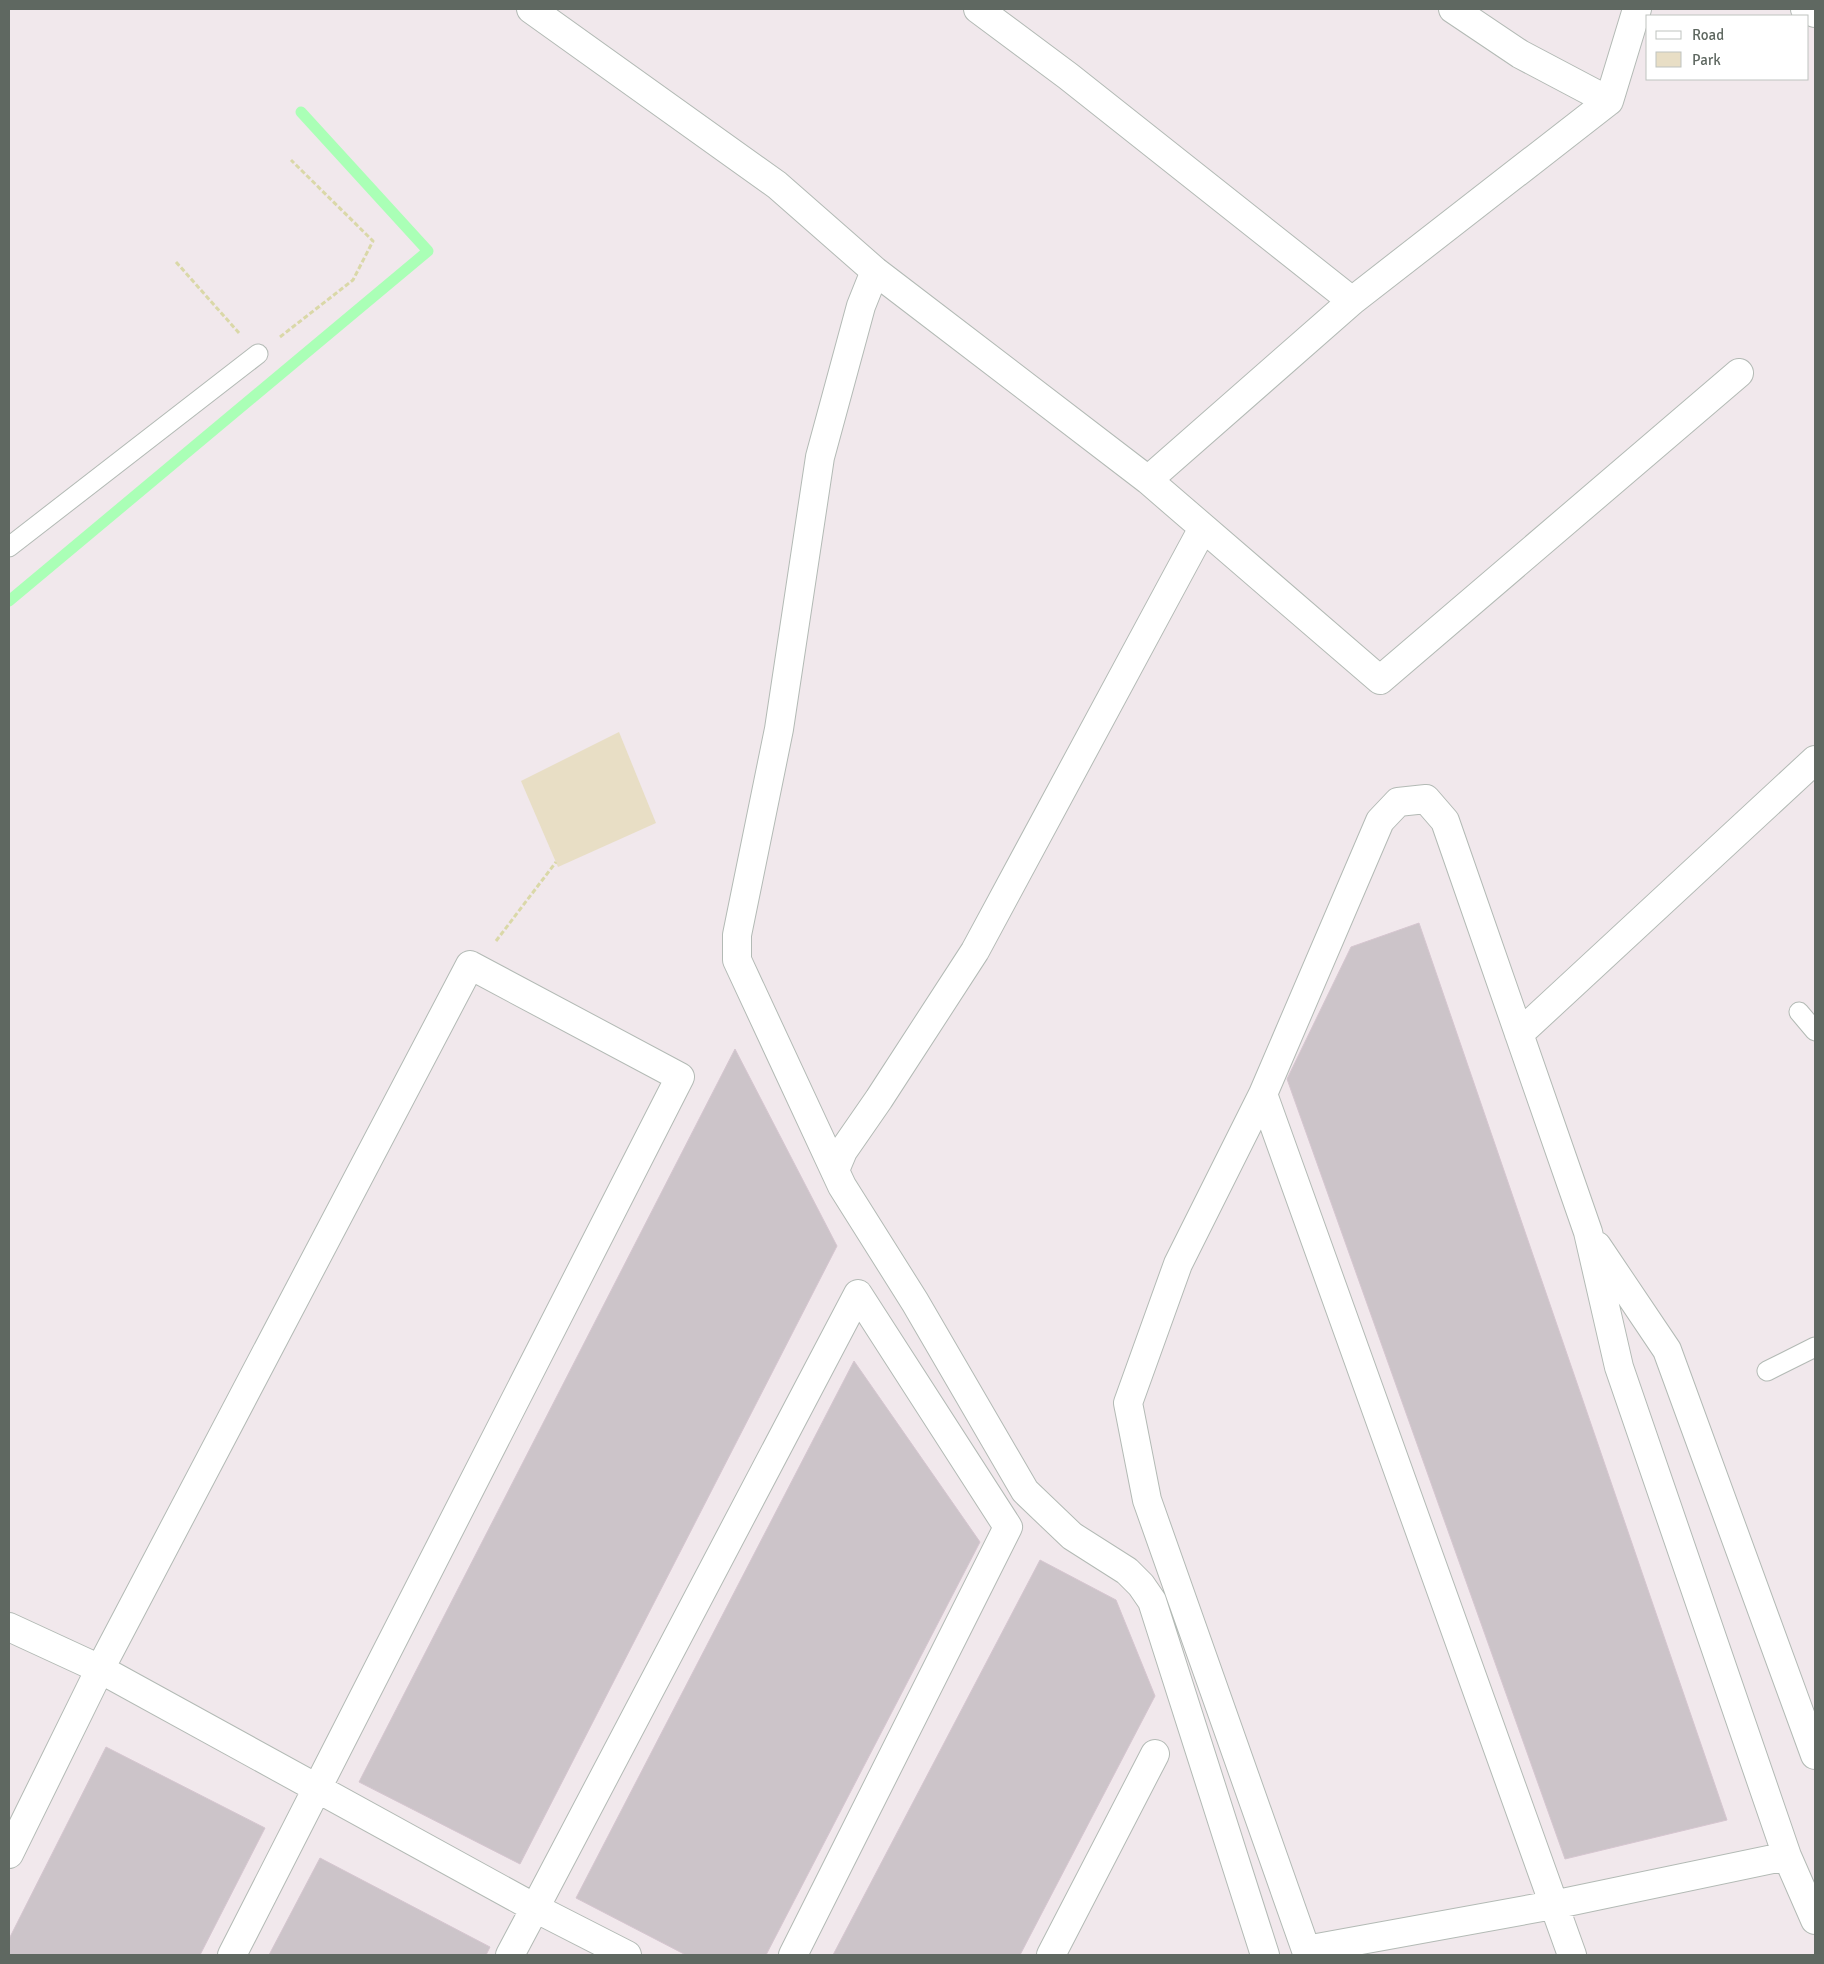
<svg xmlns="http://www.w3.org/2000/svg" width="1824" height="1964" viewBox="0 0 1824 1964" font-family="Signika,sans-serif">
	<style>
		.green { fill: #e8dec5 }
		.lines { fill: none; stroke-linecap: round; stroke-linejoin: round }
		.stream { stroke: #aaffb6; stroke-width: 11 }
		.building { fill: #ccc4c9; stroke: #d6c6d0 }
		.service-casing { stroke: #b3bab5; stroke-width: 21 }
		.minor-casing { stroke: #b3bab5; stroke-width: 30 }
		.path { stroke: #dad8a8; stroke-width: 3; stroke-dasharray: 5 2.5; stroke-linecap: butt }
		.service { stroke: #fff; stroke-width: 19 }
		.minor { stroke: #fff; stroke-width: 28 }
	</style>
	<rect width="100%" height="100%" fill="#f1e8ec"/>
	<!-- green -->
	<path class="green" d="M619,732L656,823L558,867L521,781Z"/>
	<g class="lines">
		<!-- stream -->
		<path class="stream" d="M9,601L428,251L301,112"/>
	</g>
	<!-- building -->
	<path class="building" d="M1419,923L1727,1820L1565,1859L1287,1079L1351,947Z
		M735,1049L837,1246L520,1864L359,1782Z
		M854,1361L980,1542L766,1955H686L576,1898Z
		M1040,1560L1116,1600L1155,1696L1020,1955H833Z
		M106,1747L265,1828L200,1955H9V1939Z
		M320,1858L490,1947L486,1955H269Z"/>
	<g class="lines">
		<!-- service casing -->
		<g class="service-casing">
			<path id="service" d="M9,547L258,354
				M1799,1012L1815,1031
				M1767,1371L1815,1347"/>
		</g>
		<!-- minor casing -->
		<g class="minor-casing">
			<path id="minor" d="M531,9L777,185L875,271L1148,480
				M978,9L1068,76L1352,301
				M1453,9L1520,54L1609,101
				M1637,9L1609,101L1352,301L1148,480L1380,680L1739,373
				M1805,9L1815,13
				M875,271L861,306L820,457L779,729L737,935V960L842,1186L915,1302L1025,1491L1072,1536L1127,1571L1141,1585L1152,1601L1265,1955
				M1519,1034L1815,760
				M1263,1094L1178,1264L1128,1403L1147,1500L1306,1950L1553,1905L1787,1856
				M835,1170L843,1151L879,1099L975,951L1203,528
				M1597,1246L1667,1350L1815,1755
				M9,1627L100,1669L535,1908L858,1294L1008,1527L793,1955
				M9,1854L100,1669L470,965L680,1077L232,1955
				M510,1955L535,1908L627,1955
				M1051,1955L1155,1754
				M1572,1955L1263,1094L1380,821L1398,802L1426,799L1445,821L1588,1232L1619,1367L1787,1856L1815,1920"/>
		</g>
		<!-- path -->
		<path class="path" d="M176,262L239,333
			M280,337L353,280L373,241L291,160
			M496,941L556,862"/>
		<!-- service -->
		<use href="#service" class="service"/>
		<!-- minor -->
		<use href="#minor" class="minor"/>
	</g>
	<!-- border -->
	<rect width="1824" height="1964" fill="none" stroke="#5f6861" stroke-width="20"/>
	<!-- legend -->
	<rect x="1646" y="15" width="162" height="65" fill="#ffffff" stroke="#bfc3c0"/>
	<rect x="1656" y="31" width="25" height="8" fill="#ffffff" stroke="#bfc3c0"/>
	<text x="1692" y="40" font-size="15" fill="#5f6861">Road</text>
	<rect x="1656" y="52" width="25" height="15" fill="#e8dec5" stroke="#bfc3c0"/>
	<text x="1692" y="65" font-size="15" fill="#5f6861">Park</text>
</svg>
